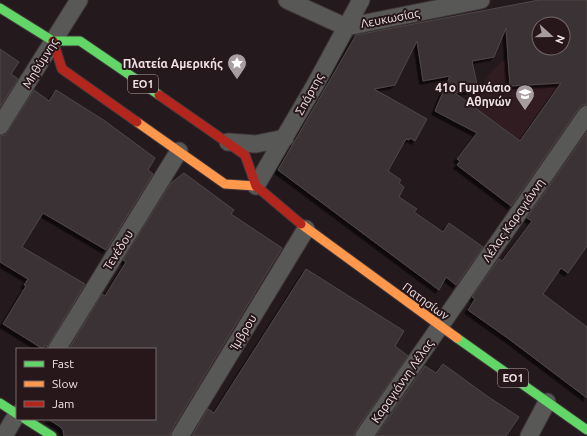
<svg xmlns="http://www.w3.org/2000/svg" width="587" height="436" viewBox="0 0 587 436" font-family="Ubuntu,sans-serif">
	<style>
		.built { fill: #311c21 }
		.building { fill: #3a3234; stroke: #4f4749; fill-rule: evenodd; filter: url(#shadow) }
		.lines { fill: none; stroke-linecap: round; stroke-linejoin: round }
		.street-casing { stroke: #3f373a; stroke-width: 19 }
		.fast-casing { stroke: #3f373a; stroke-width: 11 }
		.slow-casing { stroke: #3f373a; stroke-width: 11 }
		.jam-casing { stroke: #3f373a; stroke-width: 11 }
		.street { stroke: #585856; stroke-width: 17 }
		.fast { stroke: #63d668; stroke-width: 9 }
		.slow { stroke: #ff974d; stroke-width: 9 }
		.jam { stroke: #b3261e; stroke-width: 9 }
		.labels { text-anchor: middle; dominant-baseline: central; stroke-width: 4; stroke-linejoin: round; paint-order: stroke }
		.shield { fill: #27171b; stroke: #b2a5a8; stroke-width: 1 }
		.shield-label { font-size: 11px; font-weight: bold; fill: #eee2e5 }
		.street-label { font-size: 12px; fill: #eee2e5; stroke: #27171b }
		.poi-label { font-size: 12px; font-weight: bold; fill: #eee2e5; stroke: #27171b; text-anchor: end }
	</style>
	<defs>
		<filter id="shadow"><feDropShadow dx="-3.5" dy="3.5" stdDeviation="0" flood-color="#0009"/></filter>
	</defs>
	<rect width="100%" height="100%" fill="#241a1d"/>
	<!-- built -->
	<path class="built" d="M539,48L587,100L533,177L465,125L480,89L492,71L510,54Z"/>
	<!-- building -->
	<path class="building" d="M539,0H587V104L582,105L579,108L511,206L457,165L460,161L457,159L477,133L435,111L450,76L423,81L417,41L395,85L374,89L427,119L415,141L410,138L409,140L406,139L388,171L401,180L399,183L404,187L399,197L417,209L414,212L443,232L449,223L483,247L456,285L446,277L439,290L278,170L356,35ZM539,24H563V48H539ZM506,28L510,86L561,83L520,141L455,93L478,89L472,61L494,57Z
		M0,49L19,62L11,74L18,79L0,107Z
		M34,90L49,101L56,90L105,121L155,158L148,170L153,174L106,250L43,213L22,247L85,284L47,347L45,345L43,349L3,324L26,286L24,285L28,279L0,262V136L5,135L8,131Z
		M587,132V246L568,273L561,268L543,294L587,327V398L509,339L468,310L475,299L472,297L499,259L502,261L532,221L527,218Z
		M184,173L234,210L231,214L282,248L171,431L170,436H64L63,430L59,426L48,419H155V349H69L102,294L105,296L126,262L123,260L171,183Z
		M306,269L404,331L395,346L408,356L356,430L354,436H192L208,409L214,413Z
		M443,364L487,396L519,417L506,436H376L425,366L436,373Z"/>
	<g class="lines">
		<!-- street casing -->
		<g class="street-casing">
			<path id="street" d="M287,0L346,27
				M346,27L481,0
				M0,126L79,0
				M228,142L256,144L285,138
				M256,186L315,85L361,0
				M57,349L179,151
				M4,436L17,414
				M180,436L306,229
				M364,436L587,114
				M529,436L547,402"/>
		</g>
		<!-- fast casing -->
		<g class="fast-casing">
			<path id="fast" d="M0,8L53,41H80L159,95
				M457,338L587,430
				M0,403L17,414
				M25,419L52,436"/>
		</g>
		<!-- slow casing -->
		<g class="slow-casing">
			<path id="slow" d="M137,122L225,184L256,186
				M301,224L457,338"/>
		</g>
		<!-- jam casing -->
		<g class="jam-casing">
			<path id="jam" d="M53,41L62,69L137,122
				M159,95L245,155L256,186L301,224"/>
		</g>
		<!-- street -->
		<use href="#street" class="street"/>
		<!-- fast -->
		<use href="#fast" class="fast"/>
		<!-- slow -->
		<use href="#slow" class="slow"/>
		<!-- jam -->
		<use href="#jam" class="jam"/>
	</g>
	<!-- icons -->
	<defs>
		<g id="sight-pin" transform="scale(1)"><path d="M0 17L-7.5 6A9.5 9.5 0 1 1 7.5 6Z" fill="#a79c9f" stroke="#27171b"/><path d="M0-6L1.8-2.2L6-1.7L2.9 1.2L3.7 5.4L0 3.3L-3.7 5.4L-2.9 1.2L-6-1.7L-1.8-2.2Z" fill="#fff"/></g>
		<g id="school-pin" transform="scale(1)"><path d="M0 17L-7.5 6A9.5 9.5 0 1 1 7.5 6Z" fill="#a79c9f" stroke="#27171b"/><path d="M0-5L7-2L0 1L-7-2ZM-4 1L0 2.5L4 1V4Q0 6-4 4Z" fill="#fff"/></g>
	</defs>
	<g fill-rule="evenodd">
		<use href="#sight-pin" x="237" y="63"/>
		<use href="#school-pin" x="525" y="94"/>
	</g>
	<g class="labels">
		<!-- shield labels -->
		<g class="shield">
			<rect x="128" y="75" width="30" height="18" rx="3"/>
			<rect x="498" y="369" width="30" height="18" rx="3"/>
		</g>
		<g class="shield-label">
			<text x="143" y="84">ΕΟ1</text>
			<text x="513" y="378">ΕΟ1</text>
		</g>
		<!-- street labels -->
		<g class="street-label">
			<text transform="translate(390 18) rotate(-11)">Λευκωσίας</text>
			<text transform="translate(40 63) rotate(-58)">Μηθύμνης</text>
			<text transform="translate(309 94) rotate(-61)">Σπάρτης</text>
			<text transform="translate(513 220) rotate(-55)">Λέλας Καραγιάννη</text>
			<text transform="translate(118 250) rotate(-58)">Τενέδου</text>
			<text transform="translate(426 301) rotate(36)">Πατησίων</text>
			<text transform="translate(243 332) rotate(-59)">Ίμβρου</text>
			<text transform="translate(402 381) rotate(-55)">Καραγιάννη Λέλας</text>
		</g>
		<!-- poi labels -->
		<g class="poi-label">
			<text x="223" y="63">Πλατεία Αμερικής</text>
			<text x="511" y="87">41ο Γυμνάσιο<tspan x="511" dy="14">Αθηνών</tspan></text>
		</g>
	</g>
	<!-- legend -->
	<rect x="16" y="348" width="140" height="72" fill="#27171b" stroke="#77686c"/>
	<rect x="24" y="361" width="20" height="6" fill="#63d668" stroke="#77686c"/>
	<text x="52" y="368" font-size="12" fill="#eee2e5">Fast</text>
	<rect x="24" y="381" width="20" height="6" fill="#ff974d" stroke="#77686c"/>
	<text x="52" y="388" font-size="12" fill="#eee2e5">Slow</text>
	<rect x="24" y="401" width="20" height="6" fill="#b3261e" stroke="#77686c"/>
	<text x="52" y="408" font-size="12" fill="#eee2e5">Jam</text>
	<!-- north arrow -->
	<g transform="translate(551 36) rotate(111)"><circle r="19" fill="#27171b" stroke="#77686c"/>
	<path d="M0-3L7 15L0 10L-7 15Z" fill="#a79c9f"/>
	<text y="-6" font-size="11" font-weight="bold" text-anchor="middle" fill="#eee2e5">N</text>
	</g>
</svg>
